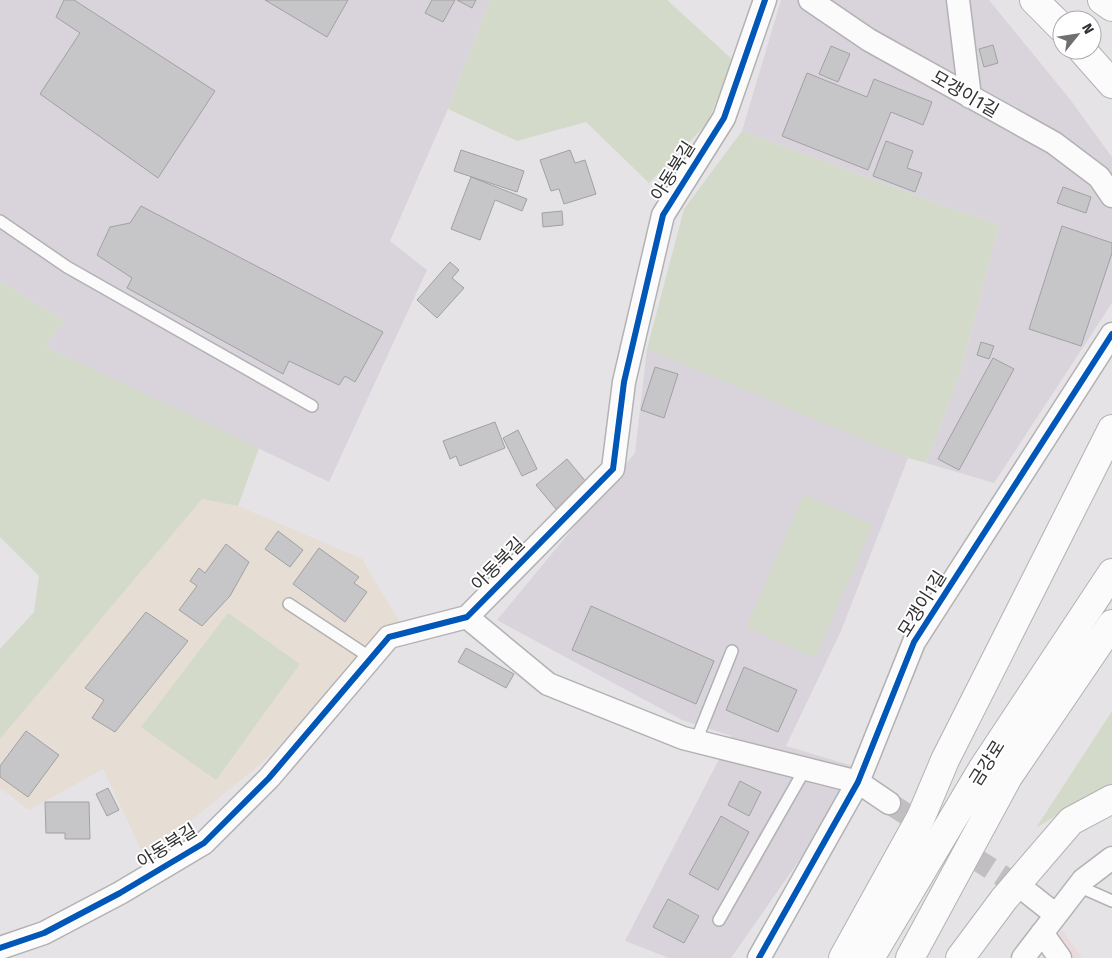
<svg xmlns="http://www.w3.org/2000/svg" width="1112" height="958" viewBox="0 0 1112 958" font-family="'Fira Sans','Noto Sans KR',sans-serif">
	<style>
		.built { fill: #d9d4db }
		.industrial { fill: #e9dadc }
		.education { fill: #e6ddd4 }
		.green { fill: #d3daca }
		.building { fill: #c6c5c7; stroke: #a1a0a2 }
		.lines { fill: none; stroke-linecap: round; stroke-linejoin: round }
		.street-tunnel { stroke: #c1bfc2; stroke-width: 22; stroke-dasharray: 22 11; stroke-linecap: butt }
		.lane-casing { stroke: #b2b1b3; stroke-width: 14 }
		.street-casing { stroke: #b2b1b3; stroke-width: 25 }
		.primary-casing { stroke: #b2b1b3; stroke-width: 30 }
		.highway-casing { stroke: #b2b1b3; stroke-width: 30 }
		.lane { stroke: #fbfbfb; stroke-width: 11 }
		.street { stroke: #fbfbfb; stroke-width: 22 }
		.primary { stroke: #fbfbfb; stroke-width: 28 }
		.highway { stroke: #fbfbfb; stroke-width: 28 }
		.cycleway-casing { stroke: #fff; stroke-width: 9 }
		.cycleway { stroke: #0057b8; stroke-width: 6 }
		.labels { text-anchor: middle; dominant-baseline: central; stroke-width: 4; stroke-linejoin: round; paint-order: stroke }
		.street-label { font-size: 18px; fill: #313032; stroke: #fff }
	</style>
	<rect width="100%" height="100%" fill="#e5e3e6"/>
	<!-- built -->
	<path class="built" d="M0,0H490L448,109L390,241L427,270L329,482L44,346L65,321L0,281Z
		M781,0H989L1069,98L1112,157V303L994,483L926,463L961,371L999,224L950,208L742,131Z
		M647,349L695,366L908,458L841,631L786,746L863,769L731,958H669L625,941L731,736L682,720L497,620L635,453Z"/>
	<!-- industrial -->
	<path class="industrial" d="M1062,930L1082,958H1041Z"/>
	<!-- education -->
	<path class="education" d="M202,499L238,506L362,559L399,621L263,762L145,858L103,769L29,810L0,788V739Z"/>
	<!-- green -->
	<path class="green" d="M490,0H667L733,60L707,124L649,183L586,122L517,141L448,109Z
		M742,131L950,208L999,224L961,371L926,463L908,458L647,349L684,209Z
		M0,281L65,321L44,346L259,448L238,506L202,499L0,739V649L34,612L39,576L0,537Z
		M804,494L873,525L815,658L746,627Z
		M228,613L300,664L216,780L141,727Z
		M1112,711V785L1097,790L1036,828Z"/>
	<!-- building -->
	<path class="building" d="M64,0H74L215,91L158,178L40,94L80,33L56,17Z
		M265,0H348L327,37Z
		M432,0H455L443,22L425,13Z
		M457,0H476L472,8Z
		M993,45L998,63L984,67L979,49Z
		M831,46L850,54L838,82L819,74Z
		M807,73L867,97L874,79L932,102L923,125L891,112L868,170L782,136Z
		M886,141L913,151L907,168L922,173L915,192L873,176Z
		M461,150L524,171L517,192L454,171Z
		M570,150L575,163L585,160L596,194L564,204L559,189L551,191L540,160Z
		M471,177L527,199L522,211L495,200L480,240L451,229Z
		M1063,187L1091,197L1086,213L1057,203Z
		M141,206L383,332L355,382L345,376L339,385L289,361L283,374L127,288L132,278L97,255L110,227L130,223Z
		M562,211L563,225L543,227L542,213Z
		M1062,226L1112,243V253L1081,346L1029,329Z
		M450,262L459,270L452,278L464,288L437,318L417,300Z
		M981,342L994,346L989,359L977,355Z
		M993,358L1014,369L959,470L938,459Z
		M655,367L678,374L664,418L641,410Z
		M495,422L505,448L460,466L456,456L450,459L443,441Z
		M518,430L537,469L522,476L503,438Z
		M567,459L587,483L556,509L536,485Z
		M278,531L303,550L290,567L265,549Z
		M226,544L249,562L230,596L202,626L179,610L197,586L190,581L199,568L205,573Z
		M319,548L359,577L354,583L367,592L345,622L293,584Z
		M591,606L714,661L696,704L572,650Z
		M146,612L188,641L115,732L92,718L104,700L85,688Z
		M466,648L514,674L506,688L458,662Z
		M744,667L797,690L778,732L726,710Z
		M26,731L59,755L28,797L0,777V766Z
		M740,781L761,792L749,816L728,805Z
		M108,788L119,810L107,816L96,794Z
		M45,802H89L90,839H65V833H46Z
		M721,816L749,832L718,890L689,874Z
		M668,899L699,916L684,943L653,927Z"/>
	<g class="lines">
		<!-- street-tunnel -->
		<path class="street-tunnel" d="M889,803L1027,892"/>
		<!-- lane casing -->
		<g class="lane-casing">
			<path id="lane" d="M0,221L67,267L312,406
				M289,604L371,658
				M696,741L732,651
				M1078,886L1112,901
				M719,920L805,769"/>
		</g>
		<!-- street casing -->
		<g class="street-casing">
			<path id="street" d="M810,0L869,40L1054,143L1099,177L1112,196
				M958,0L970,97
				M467,617L548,684L683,738L858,782L889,803
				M1027,892L1056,915
				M1042,933L1060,958
				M0,948L44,933L120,893L204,843L269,778L389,637L467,617L613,469L624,382L663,215L724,118L765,0
				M759,958L858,782L914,642L1112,334
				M1023,958L1083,880L1112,858"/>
		</g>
		<!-- primary casing -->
		<g class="primary-casing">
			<path id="primary" d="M1034,0L1062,28"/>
		</g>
		<!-- highway casing -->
		<g class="highway-casing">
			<path id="highway" d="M1102,0L1112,7
				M1052,18L1062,28
				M1082,50L1112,84
				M843,958L921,817L945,760L1112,429
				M870,958L983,768L1112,573
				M910,958L1008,777L1112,624
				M960,958L1004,899L1071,821L1112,799"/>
		</g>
		<!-- lane -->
		<use href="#lane" class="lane"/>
		<!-- street -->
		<use href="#street" class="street"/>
		<!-- primary -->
		<use href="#primary" class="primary"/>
		<!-- highway -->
		<use href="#highway" class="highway"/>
		<!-- cycleway casing -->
		<g class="cycleway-casing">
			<path id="cycleway" d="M0,948L44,933L120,893L204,843L269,778L389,637L467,617L613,469L624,382L663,215L724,118L765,0
				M759,958L858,782L914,642L1112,334"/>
		</g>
		<!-- cycleway -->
		<use href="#cycleway" class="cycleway"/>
	</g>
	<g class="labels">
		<!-- street labels -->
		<g class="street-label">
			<text transform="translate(965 94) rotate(30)">모갱이1길</text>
			<text transform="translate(673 171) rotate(-58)">아동북길</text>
			<text transform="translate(498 564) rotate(-45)">아동북길</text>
			<text transform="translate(922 604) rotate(-58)">모갱이1길</text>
			<text transform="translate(987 763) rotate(-58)">금강로</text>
			<text transform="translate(167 846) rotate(-32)">아동북길</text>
		</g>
	</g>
	<!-- north arrow -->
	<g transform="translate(1077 35) rotate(60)"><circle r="24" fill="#ffffff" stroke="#adacad"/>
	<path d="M0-4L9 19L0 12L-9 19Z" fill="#706f71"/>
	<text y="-8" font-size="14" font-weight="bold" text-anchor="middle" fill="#313032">N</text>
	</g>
</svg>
